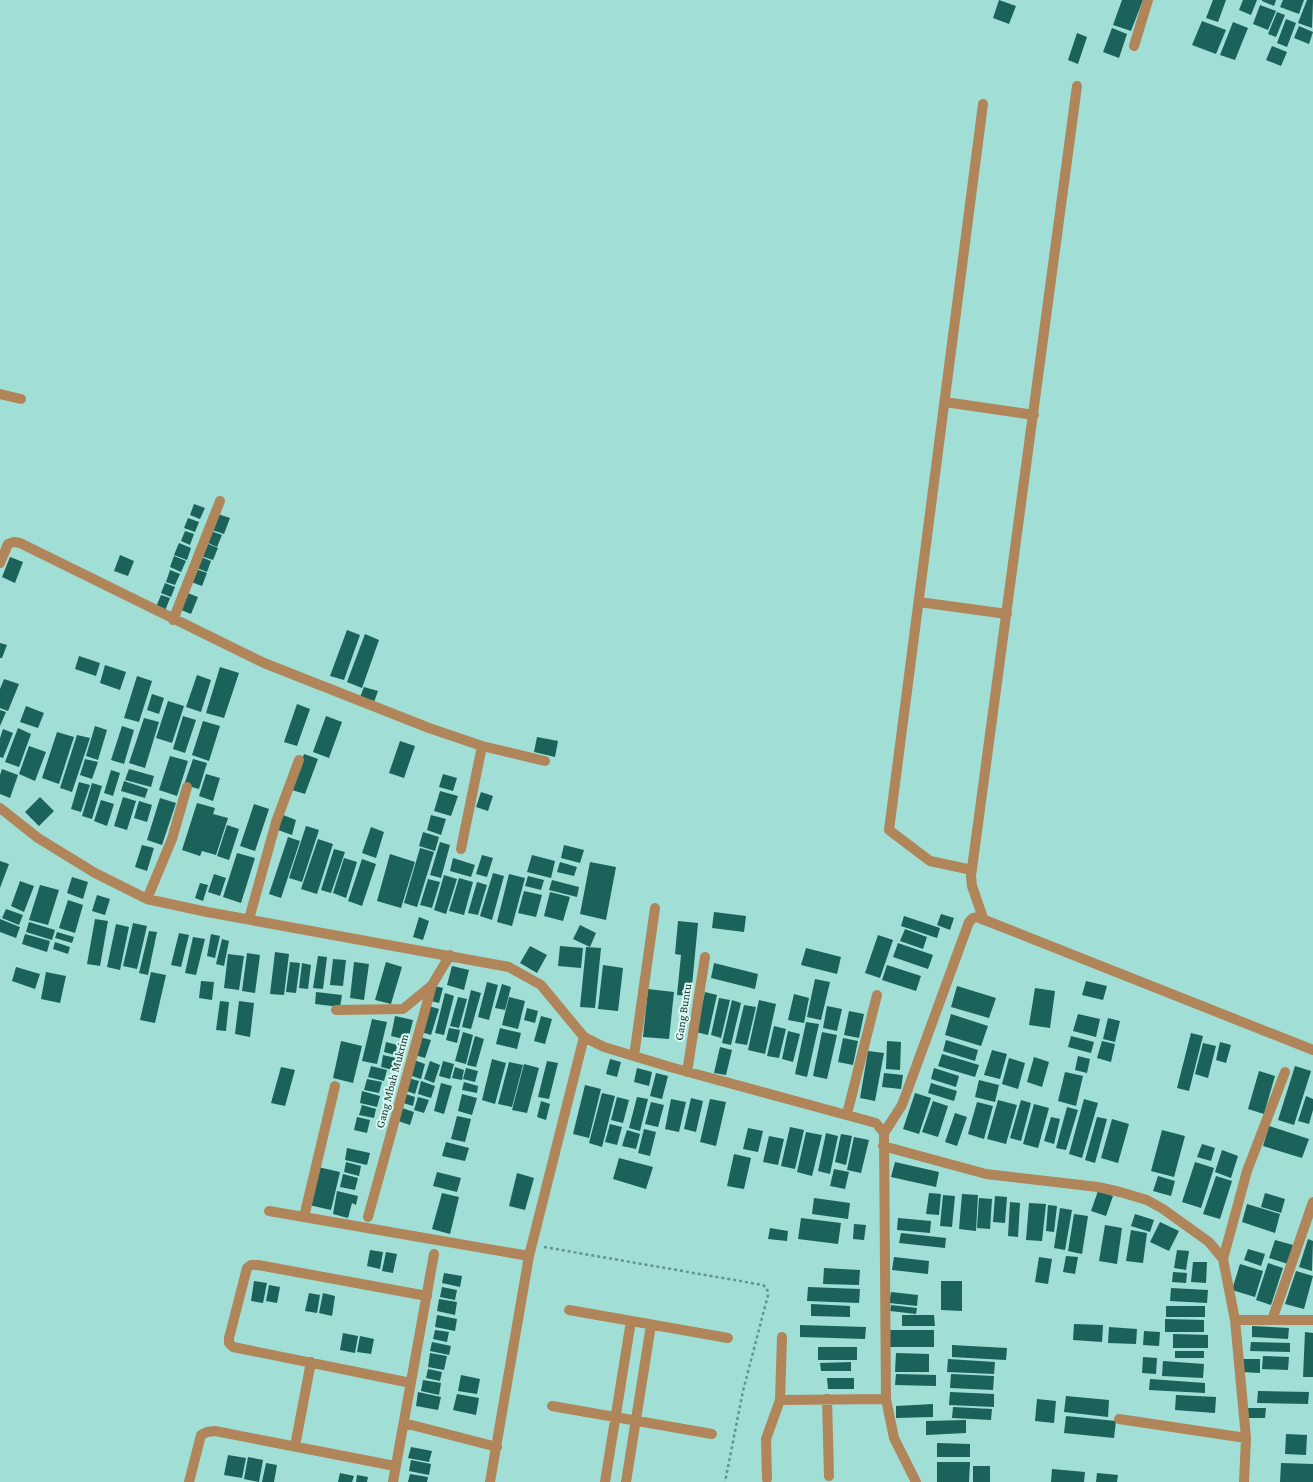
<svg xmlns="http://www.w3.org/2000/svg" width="1313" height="1482" viewBox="0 0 1313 1482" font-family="'Crimson Pro',serif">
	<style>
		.building { fill: #1b625a }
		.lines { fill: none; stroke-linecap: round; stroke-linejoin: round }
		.path { stroke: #65948e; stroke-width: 2.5; stroke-dasharray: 3 3; stroke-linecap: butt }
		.minor { stroke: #b0855a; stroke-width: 10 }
		.labels { text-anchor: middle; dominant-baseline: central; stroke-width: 4; stroke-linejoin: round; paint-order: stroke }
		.street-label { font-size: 12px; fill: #162f2c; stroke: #daf8f4 }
	</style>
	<rect width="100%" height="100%" fill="#a0ded6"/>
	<!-- building -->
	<path class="building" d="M999,0L1016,6L1009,24L993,18Z
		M1122,0H1143L1131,31L1113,25Z
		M1213,0H1226L1218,22L1206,18Z
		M1243,0H1257L1251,15L1239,10Z
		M1262,0H1276L1274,6L1262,1Z
		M1283,0H1304L1299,14L1280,7Z
		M1307,0H1313L1312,28L1298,23Z
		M1260,5L1276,11L1268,30L1253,24Z
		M1277,12L1285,15L1276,37L1268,34Z
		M1286,19L1296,23L1287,47L1277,43Z
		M1202,21L1226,30L1216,54L1192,45Z
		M1233,22L1248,28L1235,60L1220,55Z
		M1299,26L1313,32L1309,44L1294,38Z
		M1112,28L1127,34L1119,58L1103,52Z
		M1077,33L1087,37L1078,64L1068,60Z
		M1272,46L1287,52L1281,66L1266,60Z
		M194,504L205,508L200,519L190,515Z
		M218,514L230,518L224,534L212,530Z
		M188,518L199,522L195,532L184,528Z
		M185,531L194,534L190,545L181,541Z
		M211,531L222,535L217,547L206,542Z
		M179,543L191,548L187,560L174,555Z
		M206,543L218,548L213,560L201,556Z
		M120,555L134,561L128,576L114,571Z
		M174,556L186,561L181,572L170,567Z
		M10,557L23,562L15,583L2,577Z
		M201,557L211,561L207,572L197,568Z
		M196,569L207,573L202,586L191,582Z
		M170,570L180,574L175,585L166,582Z
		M165,583L175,587L171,597L161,593Z
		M185,592L198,597L191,614L179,609Z
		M161,595L170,598L165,611L156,607Z
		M347,630L360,635L344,680L330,676Z
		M365,634L379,640L362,688L347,682Z
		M0,643L7,645L2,658H0Z
		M79,656L100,663L96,676L75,669Z
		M105,665L126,672L120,690L100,683Z
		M220,667L239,673L224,718L206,713Z
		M197,675L211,680L201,712L186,707Z
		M137,676L152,681L139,722L124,718Z
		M4,679L19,684L8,711L0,708V689Z
		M364,687L378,691L373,705L359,700Z
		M152,694L164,698L159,714L147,710Z
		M168,701L184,706L172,743L156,738Z
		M297,704L310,709L297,746L284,742Z
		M26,706L44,713L38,728L20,722Z
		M0,710L6,712L0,726Z
		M183,716L196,720L185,753L173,749Z
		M326,716L342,722L329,758L313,752Z
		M144,718L159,722L145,768L129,763Z
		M203,721L220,726L209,761L192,755Z
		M95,726L107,730L98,760L86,756Z
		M122,726L134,730L124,764L111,760Z
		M18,728L31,734L19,767L5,762Z
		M3,729L13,733L3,758L0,757V738Z
		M57,732L74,737L59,784L42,778Z
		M77,735L90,738L72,792L60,788Z
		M537,737L558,741L555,757L534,752Z
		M400,741L415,746L404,778L389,773Z
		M29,746L46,752L35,781L19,774Z
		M304,754L318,759L305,794L292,790Z
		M170,756L188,761L177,796L159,790Z
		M85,759L98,762L92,779L80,775Z
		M193,759L207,763L199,789L184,785Z
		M2,769L18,775L10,798L0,794V775Z
		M129,769L154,776L151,787L125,780Z
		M111,770L120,773L113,796L104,793Z
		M206,774L220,778L213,801L199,796Z
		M443,774L457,778L453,791L439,787Z
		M124,781L148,789L145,798L121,791Z
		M79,782L90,785L81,812L71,809Z
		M92,783L102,786L92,819L82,816Z
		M440,791L458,796L451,816L434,811Z
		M481,792L493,796L488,811L476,807Z
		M40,797L54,811L39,826L25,812Z
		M123,797L136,801L127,830L114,826Z
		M160,798L176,803L162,845L147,840Z
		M101,800L114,804L107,826L94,821Z
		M139,801L152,805L147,822L134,818Z
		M197,803L215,808L213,814L228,818L216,855L202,851L200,856L182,850Z
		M254,804L269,809L255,851L240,846Z
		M283,815L296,820L292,835L278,830Z
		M431,815L446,819L441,835L427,830Z
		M227,825L239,829L229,860L217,856Z
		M306,826L319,830L302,882L289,878Z
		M371,827L384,832L376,858L362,853Z
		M423,832L439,837L435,851L419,846Z
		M288,837L300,841L281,898L269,894Z
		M318,839L333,844L317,894L301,889Z
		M440,842L450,845L441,878L430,875Z
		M142,845L154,848L147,871L135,867Z
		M564,845L584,850L580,863L561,858Z
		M420,848L434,852L417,907L404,903Z
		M334,849L345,852L331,893L321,890Z
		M237,853L255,858L241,903L223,897Z
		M390,854L415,862L401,908L377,901Z
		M482,855L493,858L487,877L476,874Z
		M532,855L555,861L551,878L527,872Z
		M344,858L357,862L346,898L333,893Z
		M453,858L475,865L471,877L450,871Z
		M362,859L376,864L362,906L348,901Z
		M0,861L9,864L0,888Z
		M560,862L577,867L574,876L557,872Z
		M590,862L616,867L606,920L580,914Z
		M493,873L504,876L492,920L480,916Z
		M214,874L226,878L220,896L208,892Z
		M509,874L525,878L512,926L497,922Z
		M444,875L457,879L446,914L434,910Z
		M528,876L544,880L541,890L525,886Z
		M72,877L88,882L83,899L67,893Z
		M459,878L473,882L464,915L449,911Z
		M428,879L440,882L432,908L420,905Z
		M552,880L579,887L577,897L549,890Z
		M20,881L34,886L24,912L11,906Z
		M477,882L487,885L478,915L468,913Z
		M200,883L208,885L203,901L195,898Z
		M40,885L59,890L48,925L29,920Z
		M524,891L542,895L536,917L518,913Z
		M550,892L570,897L563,921L544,916Z
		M97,895L110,899L105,915L92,911Z
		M68,900L83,905L75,933L59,928Z
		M6,909L23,915L19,925L2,918Z
		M714,912L746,916L744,932L712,928Z
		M941,914L954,918L950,930L937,925Z
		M904,916L940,928L937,938L901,926Z
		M419,917L429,921L423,940L413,937Z
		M0,919L20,927L16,938L0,932Z
		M95,919L108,921L100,966L87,964Z
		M678,921L698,923L691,996L677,995L681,955L675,954Z
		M29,922L55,930L52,940L26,932Z
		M133,923L147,926L137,969L123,966Z
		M116,924L129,927L120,970L107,967Z
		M580,925L596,933L590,947L573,939Z
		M905,929L927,937L923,949L900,941Z
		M149,931L157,932L148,975L139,973Z
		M57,932L74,937L72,943L55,938Z
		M179,933L189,935L181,967L171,965Z
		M25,934L50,941L47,952L22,944Z
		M211,934L220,936L215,958L207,956Z
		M878,935L893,940L880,978L865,973Z
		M193,937L205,939L196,975L185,973Z
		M222,939L229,941L224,966L216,964Z
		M55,942L70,947L68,954L53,949Z
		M898,943L933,955L928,969L893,957Z
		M530,946L547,955L537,973L520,963Z
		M560,946L583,948L581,968L558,966Z
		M586,947L601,948L595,1008L580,1007Z
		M806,948L841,957L837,974L801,965Z
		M275,952L289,954L284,995L270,994Z
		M247,953L260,955L255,993L242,991Z
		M228,954L244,956L239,990L224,988Z
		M318,956L327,957L323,989L313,988Z
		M333,959L346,960L343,986L330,985Z
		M290,962L300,963L296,993L286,992Z
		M354,962L369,964L364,1000L350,998Z
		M386,962L402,967L391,1004L375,1000Z
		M302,963L311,965L308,989L299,988Z
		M714,963L758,974L755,989L711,978Z
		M603,965L623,968L618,1011L598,1009Z
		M887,965L921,976L916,991L882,980Z
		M452,966L469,970L464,990L447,985Z
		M16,967L40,974L35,989L12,981Z
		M46,972L66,976L60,1003L41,999Z
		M151,972L166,975L155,1023L140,1020Z
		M815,979L830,982L821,1020L807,1017Z
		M201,981L214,982L212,1000L199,998Z
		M1086,981L1107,986L1103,1000L1082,995Z
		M487,982L498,985L489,1020L478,1017Z
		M502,984L511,987L505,1010L495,1008Z
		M435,986L443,988L439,1003L431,1001Z
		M957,986L996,998L989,1018L951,1007Z
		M1035,988L1055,991L1050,1028L1029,1025Z
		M648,989L674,992L669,1039L643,1037Z
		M471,990L481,993L471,1029L462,1027Z
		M316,992L342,995L340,1007L315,1004Z
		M705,992L717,995L708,1035L696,1032Z
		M445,993L454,996L444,1035L435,1033Z
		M794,994L809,998L804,1023L788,1020Z
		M458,997L467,999L459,1028L450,1026Z
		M509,997L525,1001L518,1029L502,1025Z
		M719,998L730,1000L721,1038L711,1035Z
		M732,1000L741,1003L731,1045L722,1043Z
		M759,1000L776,1004L765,1054L748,1050Z
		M220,1001L229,1002L226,1031L216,1030Z
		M239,1001L254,1003L250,1037L235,1034Z
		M744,1005L756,1007L747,1045L735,1043Z
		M429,1006L439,1009L431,1035L421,1032Z
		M827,1006L842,1009L837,1031L823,1028Z
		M527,1008L538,1011L535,1023L524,1020Z
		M849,1011L864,1014L859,1038L844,1035Z
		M951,1014L988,1026L981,1046L945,1035Z
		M1078,1014L1100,1019L1096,1037L1073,1031Z
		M395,1016L413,1020L408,1040L391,1036Z
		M541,1016L552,1019L545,1044L534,1041Z
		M1108,1018L1120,1021L1115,1042L1103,1039Z
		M372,1019L387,1022L377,1064L362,1061Z
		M806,1022L819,1024L807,1077L795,1074Z
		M774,1026L786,1029L779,1058L767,1056Z
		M449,1028L460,1030L457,1043L446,1040Z
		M500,1028L521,1033L517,1049L496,1044Z
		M788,1031L800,1034L793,1062L782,1059Z
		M463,1032L473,1035L466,1064L455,1061Z
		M822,1032L837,1035L827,1079L813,1076Z
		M1191,1033L1203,1036L1189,1091L1177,1088Z
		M475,1036L484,1039L476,1067L467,1065Z
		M1071,1036L1094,1042L1091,1053L1068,1047Z
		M420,1037L431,1040L425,1058L415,1055Z
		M843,1038L858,1041L853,1065L838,1062Z
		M946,1040L978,1050L975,1061L943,1051Z
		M341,1041L362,1046L353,1083L333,1078Z
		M887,1041L901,1042L900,1070L886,1069Z
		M1102,1041L1115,1044L1111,1062L1097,1058Z
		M386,1042L397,1045L395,1055L384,1052Z
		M1220,1042L1231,1045L1226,1063L1216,1060Z
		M1203,1043L1216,1046L1208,1078L1195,1074Z
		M720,1047L732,1050L726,1075L714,1073Z
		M992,1050L1007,1054L1000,1079L984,1075Z
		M868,1051L884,1053L875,1101L860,1098Z
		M942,1054L979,1065L975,1077L938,1066Z
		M383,1055L396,1058L393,1070L381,1067Z
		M1078,1056L1090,1059L1087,1073L1075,1070Z
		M1034,1057L1049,1062L1042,1087L1027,1082Z
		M1009,1058L1025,1063L1018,1089L1002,1084Z
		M492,1059L506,1063L495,1104L482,1100Z
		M610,1059L621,1062L617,1077L606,1074Z
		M414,1060L425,1064L421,1079L409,1075Z
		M430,1061L440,1065L434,1083L424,1079Z
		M443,1061L454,1064L450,1079L439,1076Z
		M547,1061L558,1063L549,1099L538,1097Z
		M509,1062L523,1065L512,1107L498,1104Z
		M524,1064L539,1068L527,1113L512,1110Z
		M371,1066L387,1070L384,1081L368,1077Z
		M1295,1066L1311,1071L1294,1125L1278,1120Z
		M281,1067L295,1070L285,1106L271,1103Z
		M455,1067L464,1070L462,1080L452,1078Z
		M466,1068L478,1071L475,1082L463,1079Z
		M637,1068L652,1072L649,1086L634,1082Z
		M934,1068L959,1076L956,1087L931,1079Z
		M1259,1071L1275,1076L1264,1114L1248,1109Z
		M1065,1072L1083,1076L1076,1106L1058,1101Z
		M656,1073L668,1076L662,1099L650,1096Z
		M884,1073L903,1075L901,1089L882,1087Z
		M408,1078L419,1081L415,1094L404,1090Z
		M367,1079L382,1082L379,1093L364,1090Z
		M979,1080L999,1085L995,1102L975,1097Z
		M421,1081L435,1086L431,1098L418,1094Z
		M464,1082L478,1086L477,1093L462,1090Z
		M441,1083L452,1086L444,1114L434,1111Z
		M931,1083L957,1091L954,1101L928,1093Z
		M585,1085L601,1089L589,1138L573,1134Z
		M362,1091L380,1096L377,1107L360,1103Z
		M403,1093L415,1097L413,1106L400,1102Z
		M602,1093L615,1096L602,1147L589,1143Z
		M915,1093L931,1098L919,1134L903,1129Z
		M462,1094L477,1098L472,1115L458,1111Z
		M1306,1096L1313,1099V1110L1309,1124L1298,1121Z
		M418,1097L429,1100L424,1113L414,1110Z
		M617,1097L629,1100L623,1123L611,1120Z
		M637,1097L648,1099L640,1131L629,1128Z
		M691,1098L703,1101L696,1132L684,1129Z
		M671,1099L686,1102L679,1132L665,1129Z
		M710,1099L726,1102L716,1146L700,1142Z
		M1084,1099L1098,1103L1082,1158L1069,1154Z
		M998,1100L1017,1105L1006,1144L987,1139Z
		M1021,1100L1031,1103L1021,1141L1010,1138Z
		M541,1101L550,1104L546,1120L537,1117Z
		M933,1101L948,1106L938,1137L922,1132Z
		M651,1102L664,1105L658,1127L645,1124Z
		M977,1102L993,1106L984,1139L968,1134Z
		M1034,1104L1049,1108L1038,1148L1023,1144Z
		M362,1105L376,1109L374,1118L359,1115Z
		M1067,1107L1078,1110L1066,1150L1056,1148Z
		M402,1108L414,1112L410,1125L398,1121Z
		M955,1113L967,1117L957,1146L945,1142Z
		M457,1116L471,1119L465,1142L451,1139Z
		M357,1117L370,1120L367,1133L354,1130Z
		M1051,1117L1060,1119L1054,1144L1044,1141Z
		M1097,1117L1107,1119L1095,1163L1085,1160Z
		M1112,1119L1129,1124L1118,1163L1101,1158Z
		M610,1124L622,1127L617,1145L605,1142Z
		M1269,1126L1309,1139L1302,1158L1263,1146Z
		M790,1127L804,1130L795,1169L781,1166Z
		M748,1128L763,1131L758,1152L743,1149Z
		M644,1129L656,1132L650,1156L638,1153Z
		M627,1130L640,1134L636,1149L622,1146Z
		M1162,1130L1185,1136L1174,1177L1151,1171Z
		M806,1132L822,1135L812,1176L797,1172Z
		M826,1133L838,1136L830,1174L818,1171Z
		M841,1134L852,1136L846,1165L835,1162Z
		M769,1136L784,1139L778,1165L763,1162Z
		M854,1137L869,1140L861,1173L847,1170Z
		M446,1142L469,1148L465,1161L442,1156Z
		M1202,1144L1215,1148L1211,1161L1197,1157Z
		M347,1148L370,1153L367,1165L345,1160Z
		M1222,1150L1238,1156L1231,1178L1215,1172Z
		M734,1154L751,1158L744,1189L727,1186Z
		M619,1158L653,1167L646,1189L613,1179Z
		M346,1162L361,1166L359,1176L344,1172Z
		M895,1162L939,1172L936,1187L891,1177Z
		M1195,1162L1214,1168L1201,1208L1182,1202Z
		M318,1167L340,1172L331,1210L309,1205Z
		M834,1169L849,1172L845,1189L830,1186Z
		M437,1172L461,1178L457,1192L433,1186Z
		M517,1173L534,1178L525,1210L509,1206Z
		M343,1174L358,1178L355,1190L340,1187Z
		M1158,1176L1175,1181L1171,1196L1153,1191Z
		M1216,1176L1232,1181L1220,1219L1203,1214Z
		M337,1191L358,1196L356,1205L352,1203L348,1218L333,1214Z
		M1098,1191L1113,1196L1106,1216L1091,1211Z
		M442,1193L459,1197L450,1234L432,1229Z
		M929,1193L941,1194L939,1215L926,1214Z
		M1265,1193L1285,1199L1281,1213L1261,1207Z
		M962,1194L978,1195L976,1231L959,1229Z
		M943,1195L955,1196L952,1227L940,1226Z
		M995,1196L1007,1197L1005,1223L993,1222Z
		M814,1198L850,1203L848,1219L812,1214Z
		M979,1198L992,1199L990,1229L977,1228Z
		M1010,1202L1020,1203L1018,1237L1008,1236Z
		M1029,1203L1046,1204L1042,1241L1026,1240Z
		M1247,1204L1280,1214L1275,1233L1242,1222Z
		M1048,1205L1057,1206L1054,1232L1046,1231Z
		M1060,1208L1072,1210L1065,1250L1054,1248Z
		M1074,1214L1088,1216L1082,1254L1068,1251Z
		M1135,1214L1154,1220L1150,1232L1131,1226Z
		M801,1218L841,1223L838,1244L798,1239Z
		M898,1218L931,1221L930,1233L897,1230Z
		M1160,1222L1179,1231L1169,1251L1150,1242Z
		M854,1224L866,1225L864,1240L853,1239Z
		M1105,1225L1122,1228L1117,1264L1099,1261Z
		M770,1228L788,1231L787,1241L768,1239Z
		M1131,1230L1147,1233L1143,1263L1126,1261Z
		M901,1233L946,1238L945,1248L899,1243Z
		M1308,1239L1313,1241L1312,1271L1299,1267Z
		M1275,1240L1293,1245L1288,1264L1269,1258Z
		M1248,1249L1265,1254L1261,1266L1244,1260Z
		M370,1250L383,1252L380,1269L367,1266Z
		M1177,1250L1189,1251L1186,1270L1174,1268Z
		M386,1252L397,1254L393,1273L382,1271Z
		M1066,1256L1078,1257L1075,1274L1063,1272Z
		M894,1257L929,1261L928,1274L892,1270Z
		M1039,1257L1052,1259L1048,1284L1035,1282Z
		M1193,1262H1207L1206,1283L1191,1282Z
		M1268,1263L1283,1268L1271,1305L1256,1300Z
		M1240,1264L1263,1271L1255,1297L1232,1290Z
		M824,1268L860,1270L859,1285L823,1284Z
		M1296,1271L1313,1276L1304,1309L1285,1304Z
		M1173,1272L1187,1273L1186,1283L1172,1282Z
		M444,1273L462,1276L460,1287L442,1283Z
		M254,1281L267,1283L263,1303L251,1301Z
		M941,1281H962V1311L941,1310Z
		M269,1285L280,1287L277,1303L266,1301Z
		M442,1287L457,1290L455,1300L440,1297Z
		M808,1287L860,1289L859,1303L807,1301Z
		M1171,1288L1208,1290L1207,1303L1170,1301Z
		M891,1292L918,1295L917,1306L889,1303Z
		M309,1293L320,1295L317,1313L305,1311Z
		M323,1293L335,1296L332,1316L319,1313Z
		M439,1299L457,1302L455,1315L437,1311Z
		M811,1304L850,1306V1317L811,1316Z
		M891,1305L917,1308L916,1314L890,1311Z
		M1166,1306H1205V1317H1166Z
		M437,1315L457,1319L455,1331L435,1327Z
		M902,1315H934L935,1326H902Z
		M1165,1319L1204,1320V1332H1165Z
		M1074,1324L1103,1325L1102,1342L1073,1340Z
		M800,1325L866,1327L865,1339L800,1337Z
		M1252,1326L1289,1328L1288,1339L1252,1337Z
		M1109,1327L1137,1329L1136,1344L1108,1343Z
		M435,1330L449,1332L447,1342L433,1339Z
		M888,1330H934V1347H888Z
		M1144,1331L1160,1332L1159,1346L1143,1345Z
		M1305,1332L1313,1333V1377H1303Z
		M343,1333L358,1336L355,1353L340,1350Z
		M1173,1334L1208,1335V1348H1173Z
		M360,1336L374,1339L371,1354L357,1352Z
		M432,1342L451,1346L449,1355L430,1351Z
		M1251,1342L1290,1343V1352L1250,1351Z
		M952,1345L1007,1348L1006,1360L952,1357Z
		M818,1347H857V1360H818Z
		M1175,1351H1204V1358H1175Z
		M430,1353L447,1356L444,1370L428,1367Z
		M896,1353L929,1354V1372H895Z
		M1263,1356L1289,1357L1288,1370L1262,1369Z
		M1143,1357L1157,1358L1156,1374L1142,1373Z
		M948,1359L995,1362L994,1374L947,1372Z
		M1243,1359H1260V1373L1242,1372Z
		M1163,1361L1204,1364L1203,1378L1162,1376Z
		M851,1362V1371H821L820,1363Z
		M428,1369L442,1372L440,1381L426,1378Z
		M896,1374L936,1375V1386L895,1385Z
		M951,1374L994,1376L993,1390L950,1388Z
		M461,1375L480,1379L477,1394L458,1391Z
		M827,1378H854V1389H828Z
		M1150,1379L1205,1383V1393L1149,1390Z
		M423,1380L441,1383L439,1395L421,1391Z
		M1258,1391L1309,1392L1308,1404L1257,1403Z
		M418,1392L441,1397L438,1410L416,1406Z
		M950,1392L994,1394V1407L949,1405Z
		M457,1394L479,1398L476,1415L453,1410Z
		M1176,1395L1216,1397L1215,1413L1175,1410Z
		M1066,1396L1109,1400L1108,1417L1064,1412Z
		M1037,1399L1056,1401L1054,1423L1035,1421Z
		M933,1404V1417L896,1418V1406Z
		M953,1407L992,1409L991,1420L952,1418Z
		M1247,1408H1266L1265,1418H1247Z
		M1066,1416L1116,1421L1114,1438L1064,1433Z
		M966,1420V1433L926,1435V1421Z
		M1286,1434L1307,1435L1306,1455L1285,1454Z
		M937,1443L970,1444V1457H937Z
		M411,1447L432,1451L429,1462L408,1458Z
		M228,1455L246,1458L242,1478L224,1475Z
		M248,1457L263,1460L259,1482L244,1479Z
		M411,1460L431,1464L429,1475L409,1471Z
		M937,1462H970L969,1482H937Z
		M266,1463L277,1465L274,1482H262Z
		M1281,1463L1313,1464V1482H1280Z
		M973,1466H990V1482H973Z
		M1052,1469L1085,1472L1084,1482H1051Z
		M340,1473L354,1476L352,1482H338Z
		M1097,1473L1118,1475L1117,1482H1096Z
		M410,1474L428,1477L427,1482H408Z
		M357,1475L368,1477L367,1482H356Z"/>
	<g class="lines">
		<!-- path -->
		<path class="path" d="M544,1247L763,1285L767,1288L768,1295L743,1391L725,1482"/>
		<!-- minor -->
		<path class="minor" d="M1134,46L1148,0
			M0,394L21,399
			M945,402L1034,415
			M0,563L8,544L14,542L20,543L264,663L429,728L482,746L545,761
			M919,602L1007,614
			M173,620L220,501
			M0,808L38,838L95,873L147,899L207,912L509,967L541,985L584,1037L604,1047L670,1067L876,1123L884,1133L886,1399L894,1438L916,1482
			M461,849L482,746
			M972,870L930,861L889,830L983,104
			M147,899L172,839L187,787
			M983,918L972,886L971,876L1077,86
			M249,919L276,822L299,760
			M336,1010L403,1009L431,986
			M634,1056L655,908
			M687,1072L705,957
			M847,1114L877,995
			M884,1133L902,1105L969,922L973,918L977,917L1313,1050
			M883,1146L986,1174L1098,1187L1120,1192L1147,1200L1163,1209L1209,1242L1223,1259L1235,1320L1246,1438L1244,1482
			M269,1211L529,1256
			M304,1217L335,1086
			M368,1217L432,985L450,955
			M1223,1259L1247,1171L1285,1072
			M569,1310L728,1338
			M1235,1320H1313
			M1272,1320L1313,1202
			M411,1383L233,1347L229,1343V1338L247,1268L251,1265H258L427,1296
			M827,1399L829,1476
			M780,1400L886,1399
			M552,1406L712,1434
			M1119,1419L1246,1438
			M404,1423L497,1447
			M295,1446L311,1362
			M767,1479L766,1439L780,1400L782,1337
			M189,1482L201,1435L207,1432L215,1431L395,1466
			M393,1482L434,1254
			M490,1482L529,1256L584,1037
			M605,1482L631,1321
			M626,1482L651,1325"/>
	</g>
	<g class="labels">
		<!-- street labels -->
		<g class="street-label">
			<text transform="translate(683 1012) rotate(-81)">Gang Buntu</text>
			<text transform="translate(392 1081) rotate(-75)">Gang Mbah Mukrim</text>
		</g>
	</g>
</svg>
